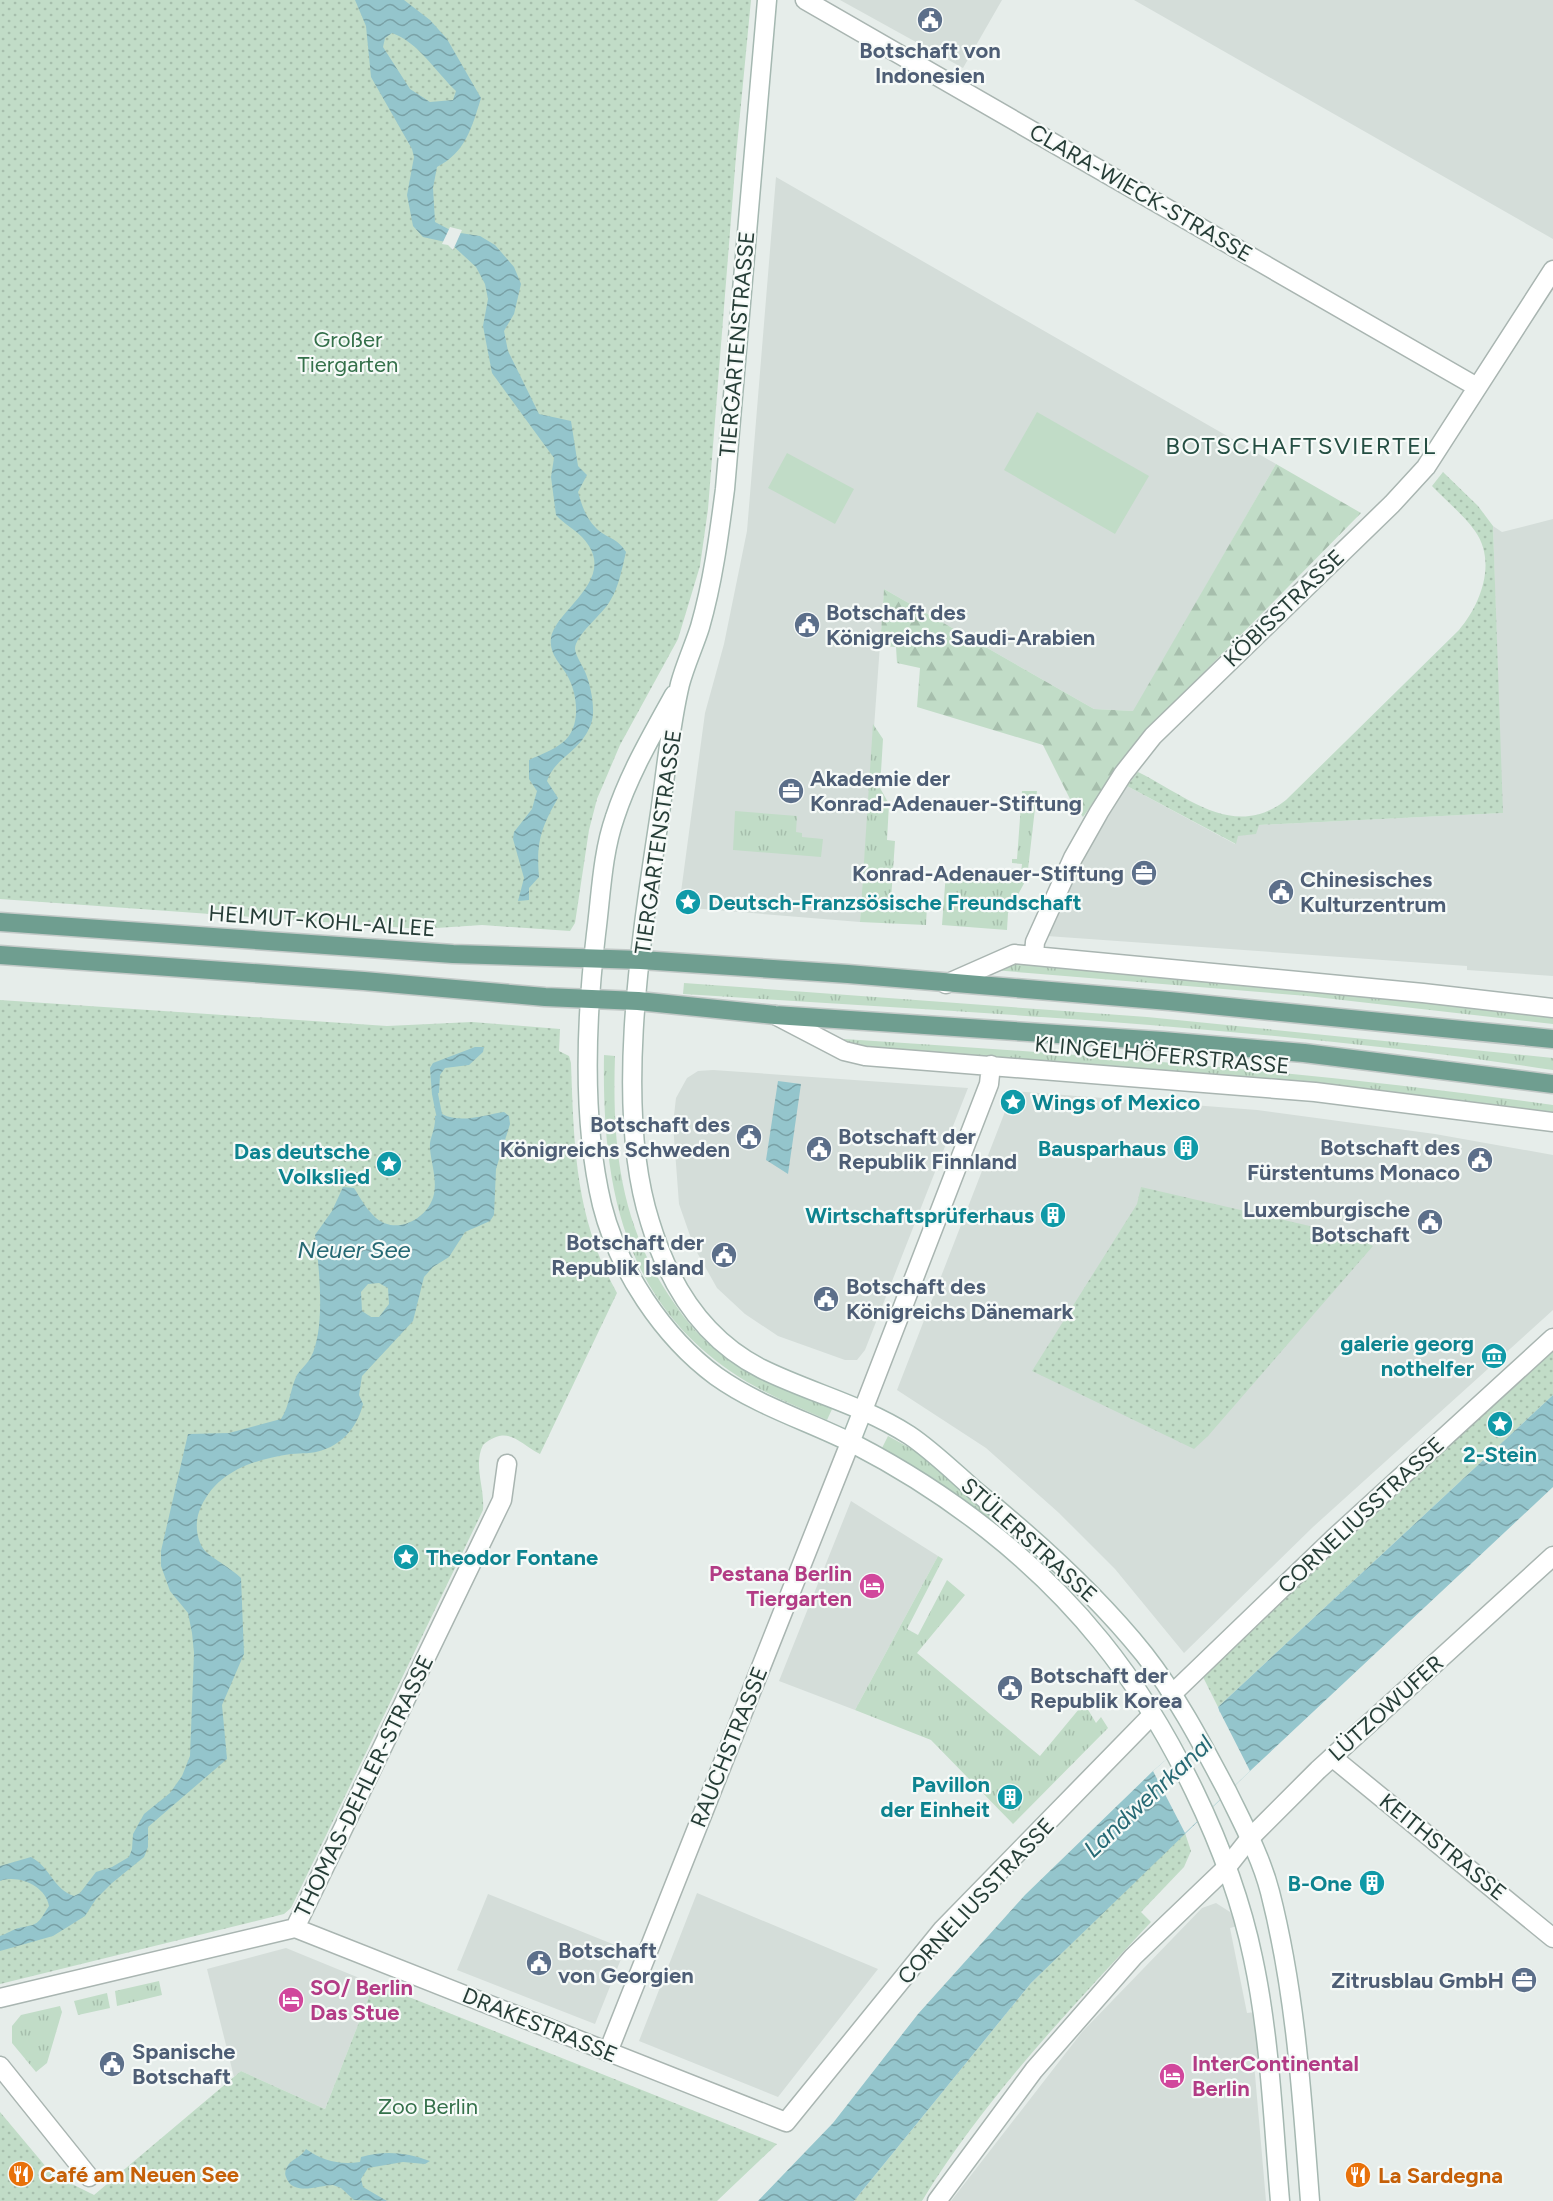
<svg xmlns="http://www.w3.org/2000/svg" width="1553" height="2201" viewBox="0 0 1553 2201" font-family="Figtree,sans-serif">
	<style>
		.built { fill: #d4ddd9 }
		.grass { fill: url(#grass-tufts) }
		.forest { fill: url(#forest-firs) }
		.park { fill: url(#park-dots) }
		.pitch { fill: #c1dcc7 }
		.water { fill: url(#water-waves); fill-rule: evenodd }
		.pier { fill: #e6edea }
		.lines { fill: none; stroke-linecap: round; stroke-linejoin: round }
		.stream { stroke: #94c5cc; stroke-width: 6 }
		.street-casing { stroke: #a9b5b1; stroke-width: 21 }
		.secondary-casing { stroke: #a5b8b1; stroke-width: 21 }
		.primary-casing { stroke: #c2c9c7; stroke-width: 21 }
		.street { stroke: #fff; stroke-width: 18 }
		.secondary { stroke: #fff; stroke-width: 18 }
		.primary { stroke: #6f9e90; stroke-width: 18 }
		.labels { text-anchor: middle; dominant-baseline: central; stroke-width: 4.5; stroke-linejoin: round; paint-order: stroke }
		.service-label { font-size: 22px; font-weight: bold; fill: #4e5e75; stroke: #f6faf8; text-anchor: start }
		.street-label { font-size: 22px; fill: #263d37; stroke: #f6faf8 }
		.park-label { font-size: 22px; fill: #34704a; stroke: #f6faf8 }
		.culture-label { font-size: 22px; font-weight: bold; fill: #0d838f; stroke: #f6faf8; text-anchor: end }
		.hotel-label { font-size: 22px; font-weight: bold; fill: #b23c85; stroke: #f6faf8; text-anchor: start }
		.food-label { font-size: 22px; font-weight: bold; fill: #c56008; stroke: #f6faf8; text-anchor: start }
		.neighbourhood-label { font-size: 24px; letter-spacing: 1.5px; fill: #244e42; stroke: #f6faf8 }
		.water-label { font-size: 24px; font-style: italic; fill: #266974; stroke: #f6faf8 }
	</style>
	<defs>
		<pattern id="grass-tufts" width="24" height="20" patternUnits="userSpaceOnUse" patternTransform="scale(1.5)"><rect width="24" height="20" fill="#c1dcc7"/><path d="M3 7l-1-3M5 7V3M7 7l1-3M15 17l-1-3M17 17v-4M19 17l1-3" fill="none" stroke="#a6beac"/></pattern>
		<pattern id="forest-firs" width="22" height="20" patternUnits="userSpaceOnUse" patternTransform="scale(1.5)"><rect width="22" height="20" fill="#c1dcc7"/><path d="M5 1l3.5 6h-7zM16 11l3.5 6h-7z" fill="#a6beac"/></pattern>
		<pattern id="park-dots" width="8" height="8" patternUnits="userSpaceOnUse" patternTransform="scale(1.5)"><rect width="8" height="8" fill="#c1dcc7"/><path d="M2 2h.1M6 6h.1" fill="none" stroke="#a6beac" stroke-width="1.8" stroke-linecap="round"/></pattern>
		<pattern id="water-waves" width="16" height="10" patternUnits="userSpaceOnUse" patternTransform="scale(1.5)"><rect width="16" height="10" fill="#94c5cc"/><path d="M0 5q4-4 8 0t8 0" fill="none" stroke="#79a1a6"/></pattern>
	</defs>
	<rect width="100%" height="100%" fill="#e6edea"/>
	<!-- built -->
	<path class="built" d="M840,0H1002L963,68Z
		M1134,0H1553V239Z
		M776,177L1276,464L1134,711L1094,709L884,589L860,922L679,907L705,713L724,644L747,531Z
		M1553,519V976L1467,970V966L1047,936L1087,852L1127,786L1235,844L1238,835L1259,825L1502,813L1493,526L1502,532Z
		M713,1070L968,1088L865,1350L857,1360H845L778,1336L745,1314L717,1288L694,1247L679,1204L673,1124L676,1098L687,1078L698,1071Z
		M1013,1091L1257,1110L1435,1134L1553,1155V1310L1313,1527L1184,1653L1115,1569L1059,1513L986,1448L897,1390Z
		M851,1501L938,1556L855,1710L779,1681Z
		M697,1893L878,1969L778,2097L639,2041Z
		M488,1894L625,1949L595,2024L457,1970Z
		M1216,1903L1230,1912L1237,1926L1230,1928L1247,2013L1255,2012L1260,2061L1254,2063L1266,2201H951L1082,2032L1202,1908Z
		M286,1948L374,1984L325,2109L241,2071L234,2077L207,1969Z"/>
	<!-- grass -->
	<path class="grass" d="M873,724L883,739L880,788L889,804L887,840L895,841L891,900L927,904L926,925L860,922Z
		M1022,791H1037L1027,878L1008,913L1007,930L942,925L946,872L949,873V876L1020,882L1022,864L1012,863V859H1017Z
		M735,811L797,816L796,832L802,833V837L823,839L821,857L733,850Z
		M1010,962L1553,1015V1024L1307,996L993,970Z
		M684,983L1147,1017L1553,1058V1070C1265,1026 973,1013 683,994Z
		M844,1039C1081,1054 1318,1072 1553,1105V1114L1256,1078L865,1049L844,1043Z
		M604,1055L615,1056C612,1146 620,1225 672,1300C686,1321 703,1342 725,1356C757,1376 799,1391 833,1407L827,1420C794,1405 760,1392 730,1371C620,1295 602,1179 604,1055Z
		M888,1436L921,1454L998,1518L993,1524L915,1468L882,1448Z
		M938,1556L943,1559L907,1629L918,1635L947,1580L965,1595L917,1653L1040,1756L1084,1703L1096,1723L1101,1717L1108,1728L1013,1824L931,1740L855,1710Z
		M159,1981L162,1995L117,2006L115,1991Z
		M107,1993L110,2008L78,2015L74,2001Z
		M60,2006L62,2012L47,2063L36,2072L12,2043V2026L21,2015Z"/>
	<!-- forest -->
	<path class="forest" d="M1276,464L1361,513L1139,738L1083,817L1072,803L1043,745L917,707L920,668L897,663L896,647L880,646L884,589L1094,709L1133,711Z"/>
	<!-- park -->
	<path class="park" d="M0,0H751L736,156L708,509L700,566L678,639L620,745L597,799L589,830L575,923L570,931L482,925L421,929L0,899Z
		M1443,472L1478,506L1493,526L1503,813L1259,825L1256,834L1238,836L1236,844L1127,786L1138,772C1187,796 1234,841 1286,800L1459,630C1481,604 1497,562 1475,531C1463,514 1446,501 1432,486Z
		M0,1000L387,1026L472,1022L560,1029L559,1051L569,1056L571,1063C574,1147 575,1218 617,1293L540,1454C518,1443 508,1424 483,1445C473,1465 485,1488 483,1510L291,1908L284,1914L0,1984Z
		M1141,1187L1357,1237L1373,1246L1208,1436L1194,1449L1032,1371L1137,1204Z
		M1553,1347V1395L1218,1707L1202,1675L1247,1630Z
		M1185,1833L1191,1851L1184,1867L1141,1912L1151,1922C1069,2010 985,2098 922,2201H854L1031,1983Z
		M374,1984L384,1987L777,2144L717,2201H0V2112L52,2174L94,2195L241,2071L325,2109Z"/>
	<!-- pitch -->
	<path class="pitch" d="M1037,412L1149,476L1115,534L1004,470Z
		M787,453L854,489L835,524L768,488Z"/>
	<!-- water -->
	<path class="water" d="M355,0H404L430,20L447,39L481,98C472,127 466,152 437,167L433,188L435,222L454,232L480,236L495,245L514,267L521,284L514,314L504,331L508,351L539,414L571,421L578,466L587,475L578,492C582,506 586,518 596,528C607,539 617,537 626,552C622,568 619,587 610,601C603,614 575,635 575,649C576,657 583,666 586,674C591,687 596,711 591,724C580,753 556,756 547,781L558,798C541,828 536,842 539,877L529,888V900L518,901L524,878L513,839L514,832L532,809L537,791L529,779V760C540,755 553,750 562,743C582,728 578,694 567,675C560,663 549,654 551,638C555,611 612,583 589,546C581,532 567,527 556,515L551,477L554,458L492,373L483,326L488,299L485,284L476,267L450,243L423,237L413,226L407,195L414,157L412,149L371,77L366,26ZM392,33C418,42 436,72 456,91L453,100L430,102L410,89L383,47L385,38Z
		M475,1047H484L483,1052L469,1065L445,1068L440,1075L439,1093L432,1095L430,1068L433,1063Z
		M778,1081L801,1084L788,1174L766,1160Z
		M504,1112L509,1116L510,1124L496,1169L494,1215L490,1221L465,1232L449,1257L433,1267L424,1277L413,1321L362,1376L359,1395L363,1404C358,1425 344,1443 323,1450C312,1454 302,1453 291,1454C252,1460 214,1472 199,1512C195,1523 196,1540 205,1551C212,1558 232,1569 241,1578L244,1654L222,1705L227,1759L148,1827V1847L144,1857L112,1883L96,1899L85,1916L53,1936L0,1951V1936C7,1934 13,1929 19,1928C39,1924 37,1925 49,1906C46,1886 18,1874 0,1881V1866L31,1857C51,1868 53,1889 74,1896L80,1893L96,1872L112,1867L129,1857L132,1849L133,1834L144,1814L170,1793L182,1776L190,1756L194,1653L192,1633L188,1613L170,1591L161,1566V1551L188,1434L229,1433L281,1419C290,1405 290,1389 297,1375C301,1369 308,1363 311,1357C326,1327 319,1267 315,1235L332,1211L343,1187L354,1188C360,1198 367,1210 376,1218C397,1236 429,1218 434,1194C437,1178 431,1163 430,1148C429,1138 436,1130 435,1116L442,1114C461,1124 484,1115 504,1112ZM379,1283L388,1288L389,1304L379,1317H371L362,1311L361,1292L368,1284Z
		M1553,1395V1487L1250,1771L1031,1983L854,2201H758L833,2123L918,2014L1025,1895L1153,1771L1220,1713L1218,1707Z
		M306,2149C323,2161 339,2165 360,2162L361,2157C386,2150 407,2153 430,2161L425,2164L403,2162L368,2168L361,2179L363,2187L387,2201L354,2200L341,2188L333,2185C319,2185 293,2197 286,2177C284,2173 286,2168 289,2164C294,2158 301,2157 306,2149Z"/>
	<!-- pier -->
	<path class="pier" d="M450,227L462,230L453,250L448,245L442,244Z
		M1220,1712L1250,1771L1185,1833L1153,1771Z"/>
	<g class="lines">
		<!-- stream -->
		<path class="stream" d="M435,1094L439,1114"/>
		<!-- street casing -->
		<g class="street-casing">
			<path id="street" d="M805,0L1477,387
				M1034,955L1035,942L1073,858L1099,812L1123,774L1153,736L1392,504L1426,467L1553,270
				M946,984L1014,954L1423,993L1553,1008
				M775,1015L844,1051L865,1056L1315,1092L1553,1122
				M863,1410L989,1084L991,1065
				M1171,1695L1333,1539L1553,1338
				M1332,1757L1553,1938
				M295,1928L786,2122L943,1929L1152,1715
				M295,1928L502,1500L507,1464
				M0,1998L295,1928
				M608,2052L850,1443
				M0,2066L89,2177
				M937,2201L1034,2070L1133,1957L1227,1867L1250,1838L1318,1770L1553,1556"/>
		</g>
		<!-- secondary casing -->
		<g class="secondary-casing">
			<path id="secondary" d="M767,0L725,489C719,535 713,582 700,627C694,646 685,665 680,684C670,726 666,771 660,813C642,933 613,1106 650,1222C669,1285 702,1339 762,1369C811,1393 862,1405 909,1435C933,1451 956,1474 978,1493C1037,1541 1096,1594 1144,1654C1177,1696 1202,1744 1227,1791C1243,1824 1261,1857 1270,1892C1296,1994 1302,2097 1310,2201
				M674,695C652,735 629,774 615,817C602,854 601,896 596,934C586,1019 582,1121 602,1205C618,1269 663,1337 716,1376C758,1406 808,1421 854,1444C947,1492 1035,1559 1101,1641C1169,1725 1231,1851 1253,1958C1270,2037 1273,2120 1280,2201
				M850,1443L863,1410"/>
		</g>
		<!-- primary casing -->
		<g class="primary-casing">
			<path id="primary" d="M0,922L453,954L641,960L848,974L1169,1001L1553,1039
				M0,955L364,981L545,997L638,1001L775,1015L1163,1041L1304,1053L1553,1084"/>
		</g>
		<!-- street -->
		<use href="#street" class="street"/>
		<!-- secondary -->
		<use href="#secondary" class="secondary"/>
		<!-- primary -->
		<use href="#primary" class="primary"/>
	</g>
	<!-- icons -->
	<defs>
		<g id="civic-disc" transform="scale(1.35)"><circle r="9.5" fill="#5c6f8a" stroke="#f6faf8"/><path d="M-.6-6.5H3V-4.5H.6V-3L4-1V1h2V6H-6V1h2V-1L-.6-3ZM-1.2 2.5V6h2.4V2.5Z" fill="#fff"/></g>
		<g id="office-disc" transform="scale(1.35)"><circle r="9.5" fill="#5c6f8a" stroke="#f6faf8"/><path d="M-6-3h4V-5.5h4V-3h4V5H-6ZM-1-4.5V-3h2v-1.5ZM-6 0V1H6V0Z" fill="#fff"/></g>
		<g id="sight-disc" transform="scale(1.35)"><circle r="9.5" fill="#0f9aa8" stroke="#f6faf8"/><path d="M0-6L1.8-2.2L6-1.7L2.9 1.2L3.7 5.4L0 3.3L-3.7 5.4L-2.9 1.2L-6-1.7L-1.8-2.2Z" fill="#fff"/></g>
		<g id="building-disc" transform="scale(1.35)"><circle r="9.5" fill="#0f9aa8" stroke="#f6faf8"/><path d="M-4-6H4V6H1V3H-1V6H-4ZM-2.5-4.3h1.7v1.8h-1.7ZM.8-4.3h1.7v1.8H.8ZM-2.5-1h1.7V.8h-1.7ZM.8-1h1.7V.8H.8Z" fill="#fff"/></g>
		<g id="museum-disc" transform="scale(1.35)"><circle r="9.5" fill="#0f9aa8" stroke="#f6faf8"/><path d="M0-6L6-3V-2H-6V-3ZM-5-1h2V3h-2ZM-1-1h2V3h-2ZM3-1h2V3H3ZM-6 4H6V6H-6Z" fill="#fff"/></g>
		<g id="hotel-disc" transform="scale(1.35)"><circle r="9.5" fill="#d1479c" stroke="#f6faf8"/><path d="M-6-4.5h1.5V1H6V5H4.5V3h-9V5H-6ZM-4 0a1.8 1.8 0 1 1 3.6 0ZM.5 0V-2.5h3Q6-2.5 6 0Z" fill="#fff"/></g>
		<g id="restaurant-disc" transform="scale(1.35)"><circle r="9.5" fill="#e8710a" stroke="#f6faf8"/><path d="M-5-6h1v4h1v-4h1v4h1v-4h1v5L-1.5 .5V6h-2V.5L-5-1ZM5-6V6H3V1.5H1.5Q1.5-4 5-6Z" fill="#fff"/></g>
	</defs>
	<g fill-rule="evenodd">
		<use href="#civic-disc" x="930" y="20"/>
		<use href="#civic-disc" x="807" y="625"/>
		<use href="#office-disc" x="791" y="791"/>
		<use href="#office-disc" x="1144" y="873"/>
		<use href="#civic-disc" x="1281" y="892"/>
		<use href="#sight-disc" x="688" y="902"/>
		<use href="#sight-disc" x="1013" y="1102"/>
		<use href="#civic-disc" x="749" y="1137"/>
		<use href="#building-disc" x="1186" y="1148"/>
		<use href="#civic-disc" x="819" y="1149"/>
		<use href="#civic-disc" x="1480" y="1160"/>
		<use href="#sight-disc" x="389" y="1164"/>
		<use href="#building-disc" x="1053" y="1215"/>
		<use href="#civic-disc" x="1430" y="1222"/>
		<use href="#civic-disc" x="724" y="1255"/>
		<use href="#civic-disc" x="826" y="1299"/>
		<use href="#museum-disc" x="1494" y="1356"/>
		<use href="#sight-disc" x="1500" y="1424"/>
		<use href="#sight-disc" x="406" y="1557"/>
		<use href="#hotel-disc" x="872" y="1586"/>
		<use href="#civic-disc" x="1010" y="1688"/>
		<use href="#building-disc" x="1010" y="1797"/>
		<use href="#building-disc" x="1372" y="1883"/>
		<use href="#civic-disc" x="539" y="1963"/>
		<use href="#office-disc" x="1524" y="1980"/>
		<use href="#hotel-disc" x="291" y="2000"/>
		<use href="#civic-disc" x="112" y="2064"/>
		<use href="#hotel-disc" x="1172" y="2076"/>
		<use href="#restaurant-disc" x="21" y="2174"/>
		<use href="#restaurant-disc" x="1358" y="2175"/>
	</g>
	<g class="labels">
		<!-- service labels -->
		<g class="service-label">
			<text x="930" y="50" text-anchor="middle">Botschaft von<tspan x="930" dy="25">Indonesien</tspan></text>
			<text x="826" y="612">Botschaft des<tspan x="826" dy="25">Königreichs Saudi-Arabien</tspan></text>
			<text x="810" y="778">Akademie der<tspan x="810" dy="25">Konrad-Adenauer-Stiftung</tspan></text>
			<text x="1124" y="873" text-anchor="end">Konrad-Adenauer-Stiftung</text>
			<text x="1300" y="879">Chinesisches<tspan x="1300" dy="25">Kulturzentrum</tspan></text>
			<text x="730" y="1124" text-anchor="end">Botschaft des<tspan x="730" dy="25">Königreichs Schweden</tspan></text>
			<text x="838" y="1136">Botschaft der<tspan x="838" dy="25">Republik Finnland</tspan></text>
			<text x="1460" y="1147" text-anchor="end">Botschaft des<tspan x="1460" dy="25">Fürstentums Monaco</tspan></text>
			<text x="1410" y="1209" text-anchor="end">Luxemburgische<tspan x="1410" dy="25">Botschaft</tspan></text>
			<text x="704" y="1242" text-anchor="end">Botschaft der<tspan x="704" dy="25">Republik Island</tspan></text>
			<text x="846" y="1286">Botschaft des<tspan x="846" dy="25">Königreichs Dänemark</tspan></text>
			<text x="1030" y="1675">Botschaft der<tspan x="1030" dy="25">Republik Korea</tspan></text>
			<text x="558" y="1950">Botschaft<tspan x="558" dy="25">von Georgien</tspan></text>
			<text x="1504" y="1980" text-anchor="end">Zitrusblau GmbH</text>
			<text x="132" y="2051">Spanische<tspan x="132" dy="25">Botschaft</tspan></text>
		</g>
		<!-- street labels -->
		<g class="street-label">
			<text transform="translate(1141 193) rotate(30)">CLARA-WIECK-STRASSE</text>
			<text transform="translate(737 344) rotate(-85)">TIERGARTENSTRASSE</text>
			<text transform="translate(1284 608) rotate(-44)">KÖBISSTRASSE</text>
			<text transform="translate(658 842) rotate(-82)">TIERGARTENSTRASSE</text>
			<text transform="translate(322 921) rotate(4)">HELMUT-KOHL-ALLEE</text>
			<text transform="translate(1162 1055) rotate(5)">KLINGELHÖFERSTRASSE</text>
			<text transform="translate(1361 1515) rotate(-43)">CORNELIUSSTRASSE</text>
			<text transform="translate(1029 1540) rotate(42)">STÜLERSTRASSE</text>
			<text transform="translate(1386 1708) rotate(-42)">LÜTZOWUFER</text>
			<text transform="translate(729 1747) rotate(-68)">RAUCHSTRASSE</text>
			<text transform="translate(364 1786) rotate(-64)">THOMAS-DEHLER-STRASSE</text>
			<text transform="translate(1443 1847) rotate(39)">KEITHSTRASSE</text>
			<text transform="translate(976 1901) rotate(-47)">CORNELIUSSTRASSE</text>
			<text transform="translate(540 2025) rotate(22)">DRAKESTRASSE</text>
		</g>
		<!-- park labels -->
		<g class="park-label">
			<text x="348" y="339">Großer<tspan x="348" dy="25">Tiergarten</tspan></text>
			<text x="428" y="2106">Zoo Berlin</text>
		</g>
		<!-- culture labels -->
		<g class="culture-label">
			<text x="708" y="902" text-anchor="start">Deutsch-Franzsösische Freundschaft</text>
			<text x="1032" y="1102" text-anchor="start">Wings of Mexico</text>
			<text x="1166" y="1148">Bausparhaus</text>
			<text x="370" y="1151">Das deutsche<tspan x="370" dy="25">Volkslied</tspan></text>
			<text x="1034" y="1215">Wirtschaftsprüferhaus</text>
			<text x="1474" y="1343">galerie georg<tspan x="1474" dy="25">nothelfer</tspan></text>
			<text x="1500" y="1454" text-anchor="middle">2-Stein</text>
			<text x="426" y="1557" text-anchor="start">Theodor Fontane</text>
			<text x="990" y="1784">Pavillon<tspan x="990" dy="25">der Einheit</tspan></text>
			<text x="1352" y="1883">B-One</text>
		</g>
		<!-- hotel labels -->
		<g class="hotel-label">
			<text x="852" y="1573" text-anchor="end">Pestana Berlin<tspan x="852" dy="25">Tiergarten</tspan></text>
			<text x="310" y="1987">SO/ Berlin<tspan x="310" dy="25">Das Stue</tspan></text>
			<text x="1192" y="2063">InterContinental<tspan x="1192" dy="25">Berlin</tspan></text>
		</g>
		<!-- food labels -->
		<g class="food-label">
			<text x="40" y="2174">Café am Neuen See</text>
			<text x="1378" y="2175">La Sardegna</text>
		</g>
		<!-- neighbourhood labels -->
		<g class="neighbourhood-label">
			<text x="1301" y="445">BOTSCHAFTSVIERTEL</text>
		</g>
		<!-- water labels -->
		<g class="water-label">
			<text x="354" y="1249">Neuer See</text>
			<text transform="translate(1148 1796) rotate(-43)">Landwehrkanal</text>
		</g>
	</g>
</svg>
